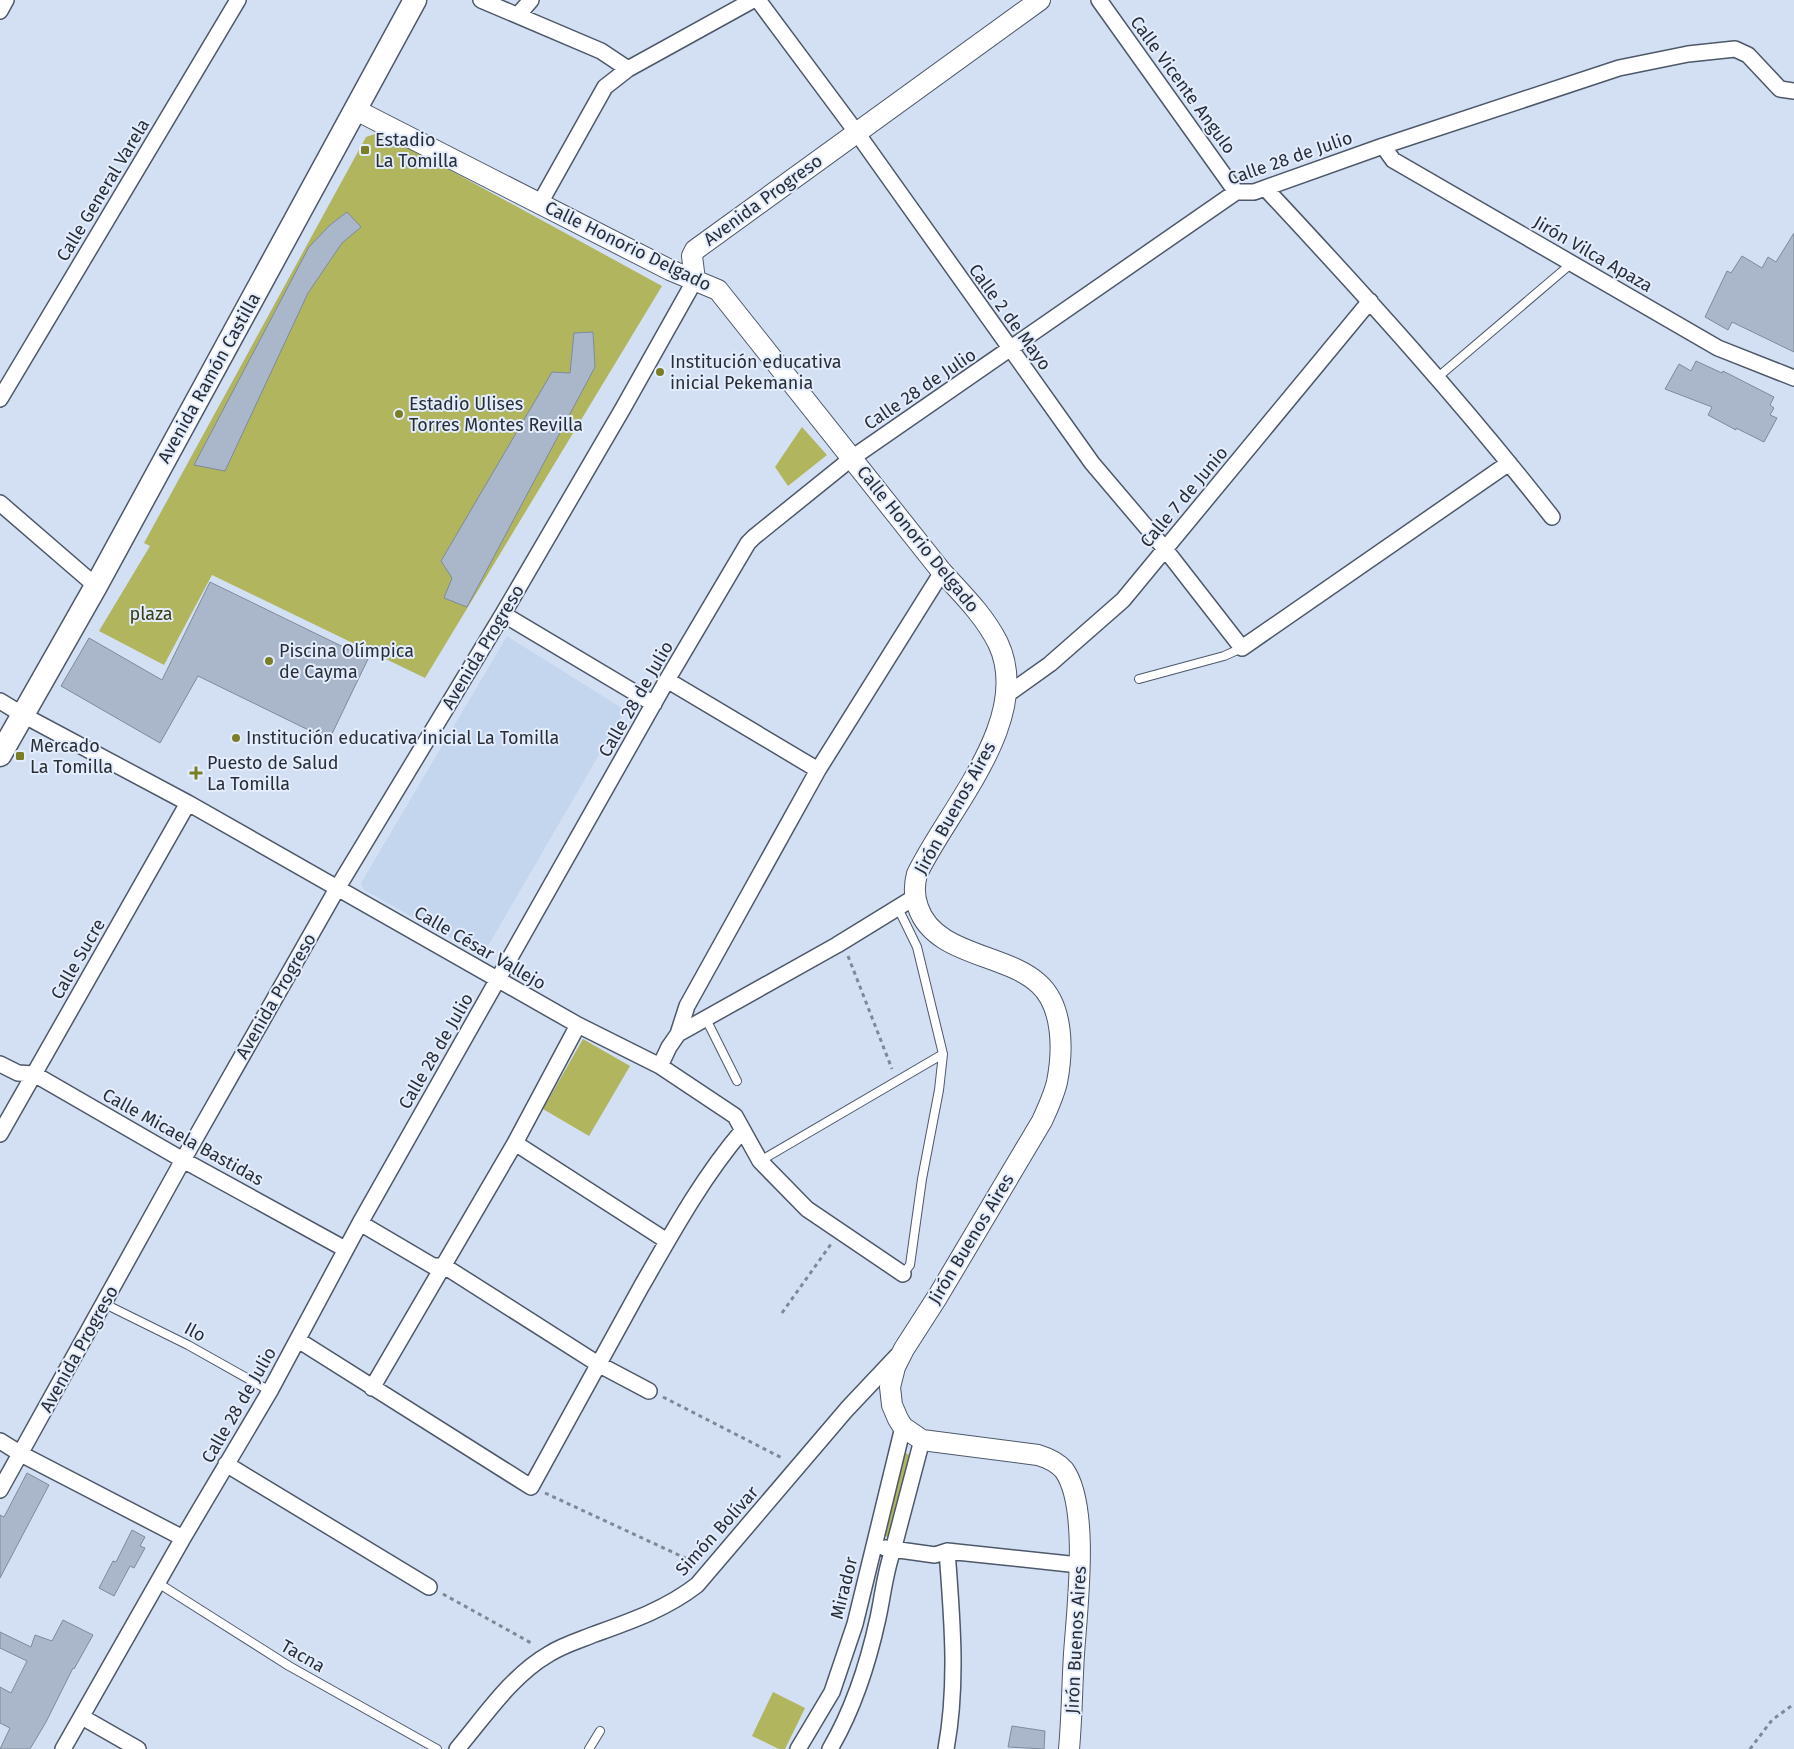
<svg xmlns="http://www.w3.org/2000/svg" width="1794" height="1749" viewBox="0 0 1794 1749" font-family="'Fira Sans',sans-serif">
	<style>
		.built { fill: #c4d5ee }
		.green { fill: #b0b55e }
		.building { fill: #aab7ca; stroke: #7e8a9c }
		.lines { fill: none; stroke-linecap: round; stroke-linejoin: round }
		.service-casing { stroke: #4d5869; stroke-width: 10 }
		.minor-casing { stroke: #4d5869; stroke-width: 18 }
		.tertiary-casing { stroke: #4d5869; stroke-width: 22 }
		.secondary-casing { stroke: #4d5869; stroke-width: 25 }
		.path { stroke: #7f8896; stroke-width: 3; stroke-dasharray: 4 4; stroke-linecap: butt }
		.service { stroke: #fff; stroke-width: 8 }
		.minor { stroke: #fff; stroke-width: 15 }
		.tertiary { stroke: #fff; stroke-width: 20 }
		.secondary { stroke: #fff; stroke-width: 22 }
		.poi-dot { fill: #7a7e27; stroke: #e3edfd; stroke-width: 2 }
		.labels { text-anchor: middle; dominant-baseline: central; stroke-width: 4; stroke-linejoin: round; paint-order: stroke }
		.street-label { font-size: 18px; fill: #292e36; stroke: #e3edfd }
		.poi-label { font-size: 18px; fill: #292e36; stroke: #e3edfd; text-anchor: start }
		.park-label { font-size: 18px; fill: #3b3d13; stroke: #e3edfd }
	</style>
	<rect width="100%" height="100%" fill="#d3e0f4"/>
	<!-- built -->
	<path class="built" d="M507,636L625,710L488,946L476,952L364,890L361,883Z"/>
	<!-- green -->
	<path class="green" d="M375,134H384L662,286L425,678L212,575L164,665L99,631L150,546L144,543L366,137Z
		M802,427L827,455L788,486L775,467Z
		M583,1039L630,1066L589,1136L543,1109Z
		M906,1453L911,1456L889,1538L884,1535L904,1454Z
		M773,1692L805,1708L785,1749H779L752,1736Z"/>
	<!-- building -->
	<path class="building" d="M347,212L361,227L342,243L308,293L225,471L194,465L309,247L330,225Z
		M1794,233V352L1732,322L1728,330L1705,317L1727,271L1731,273L1742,256L1762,268L1768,257L1776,262Z
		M593,332L595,367L467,607L444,598L452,578L441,561L552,372L570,373L574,333Z
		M1696,361L1722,373L1723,371L1774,397L1770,405L1774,408L1770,415L1777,418L1764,442L1736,428V430L1708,415L1712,407L1665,389L1679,364L1691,371Z
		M210,582L368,659L329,740L198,676L160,743L61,686L89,638L162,680Z
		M27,1473L49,1485L0,1578V1515L4,1517Z
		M132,1530L145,1537L140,1546L145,1548L134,1568L130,1566L114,1596L99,1588L113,1561L116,1562Z
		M63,1620L93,1635L74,1669L73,1668L46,1722L30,1749H0L10,1728L0,1723V1687L11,1693L27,1661L0,1648V1632L31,1647L35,1635L52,1641Z
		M1012,1726L1045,1731L1044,1749L1008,1747Z"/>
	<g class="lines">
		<!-- service casing -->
		<g class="service-casing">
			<path id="service" d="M1438,377L1572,263
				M1139,679L1224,656L1242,648
				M898,908L917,947L943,1054L939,1090L922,1179L910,1265L903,1274
				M706,1019L737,1081
				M760,1161L943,1054
				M105,1304L188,1345L270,1391
				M158,1583L289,1666L437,1749
				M589,1749L600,1731"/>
		</g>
		<!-- minor casing -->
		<g class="minor-casing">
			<path id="minor" d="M481,0L601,51L628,69
				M758,0L857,133L1092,463L1165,549L1242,648L1509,463
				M1099,0L1236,192
				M0,11L6,0
				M518,15L531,0
				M1383,146L1393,160L1718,348L1794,378
				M1265,188C1365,295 1462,402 1552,517
				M540,203L605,87L628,69L753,0
				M0,399L238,0
				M0,503L96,586
				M503,614L654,704
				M667,680L818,770
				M1005,696L1050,664L1123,600L1370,301
				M0,701L23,715L188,803L578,1025L660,1066L735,1116L760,1161L807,1209L903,1274
				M678,1034L837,945L915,897
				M0,1064L18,1073L34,1074L183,1160L345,1249
				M660,1066L669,1047L678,1034L687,1006L818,770L942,572
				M0,1134L188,803
				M515,1143L667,1241
				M360,1223L433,1266H444L598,1364L649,1391
				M298,1340L531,1487C568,1420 604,1353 641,1287C672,1233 702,1178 742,1131
				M372,1388L515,1143L578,1025
				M0,1441L21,1454L183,1538
				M226,1464L429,1587
				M0,1490L183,1160L338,887L503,614L622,410L695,280
				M885,1548L935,1555L947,1551L1079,1565
				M82,1717L138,1749
				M63,1749L183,1538L270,1391L360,1223L667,680L748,543L754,537L852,458L1236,192H1254L1383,146L1619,68L1688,54L1735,49L1748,55L1780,89L1794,91
				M457,1749C485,1716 511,1676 549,1654C563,1645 580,1640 595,1634C631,1621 666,1609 697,1585L847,1409L897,1356
				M798,1749L832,1692L855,1624L903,1427
				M830,1749C854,1708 868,1664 878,1618C883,1595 885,1572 893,1550L922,1440
				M946,1749C958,1684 952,1617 947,1551"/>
		</g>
		<!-- tertiary casing -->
		<g class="tertiary-casing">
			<path id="tertiary" d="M356,110L670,270L718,290L942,572C962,594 984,615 998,643C1034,719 948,809 917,874C914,885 914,896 918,907C934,956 1006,953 1039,984C1064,1007 1063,1052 1057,1082C1054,1095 1048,1108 1042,1121L938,1296L904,1349L895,1367L890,1387L892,1405L898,1419L903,1427L922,1440L1038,1455C1048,1458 1057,1462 1064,1470C1090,1506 1077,1609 1074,1654C1072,1686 1072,1717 1069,1749
				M695,280L692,256L695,250L1040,0"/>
		</g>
		<!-- secondary casing -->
		<g class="secondary-casing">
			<path id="secondary" d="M0,755L96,586L415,0"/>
		</g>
		<!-- path -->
		<path class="path" d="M848,956L892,1069
			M782,1313L831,1244
			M663,1397L784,1459
			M545,1493L696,1563
			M443,1594L533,1644
			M1750,1749L1772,1720L1794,1704"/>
		<!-- service -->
		<use href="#service" class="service"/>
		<!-- minor -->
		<use href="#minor" class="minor"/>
		<!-- tertiary -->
		<use href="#tertiary" class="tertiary"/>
		<!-- secondary -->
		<use href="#secondary" class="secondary"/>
	</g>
	<!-- markers -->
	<g class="poi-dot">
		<rect x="360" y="145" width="10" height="10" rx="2.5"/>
		<circle cx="660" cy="372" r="5"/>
		<circle cx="399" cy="414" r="5"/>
		<circle cx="269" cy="661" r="5"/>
		<circle cx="236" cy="738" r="5"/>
		<rect x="15" y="751" width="10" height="10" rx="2.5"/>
		<path d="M193.5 765.5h5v5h5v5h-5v5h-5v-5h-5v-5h5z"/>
	</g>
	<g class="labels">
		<!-- street labels -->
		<g class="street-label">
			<text transform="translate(1183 85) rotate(54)">Calle Vicente Angulo</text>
			<text transform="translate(1290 158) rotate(-19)">Calle 28 de Julio</text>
			<text transform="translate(103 190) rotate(-59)">Calle General Varela</text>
			<text transform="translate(763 200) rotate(-36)">Avenida Progreso</text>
			<text transform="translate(628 246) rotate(26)">Calle Honorio Delgado</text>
			<text transform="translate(1593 254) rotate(30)">Jirón Vilca Apaza</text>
			<text transform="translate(1010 317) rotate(54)">Calle 2 de Mayo</text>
			<text transform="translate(209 378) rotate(-61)">Avenida Ramón Castilla</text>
			<text transform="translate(920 389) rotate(-34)">Calle 28 de Julio</text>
			<text transform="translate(1184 497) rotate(-50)">Calle 7 de Junio</text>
			<text transform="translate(918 539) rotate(51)">Calle Honorio Delgado</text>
			<text transform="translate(483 647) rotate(-59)">Avenida Progreso</text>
			<text transform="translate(636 699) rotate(-60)">Calle 28 de Julio</text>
			<text transform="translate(955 808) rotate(-61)">Jirón Buenos Aires</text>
			<text transform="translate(480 948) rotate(30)">Calle César Vallejo</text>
			<text transform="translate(78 959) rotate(-60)">Calle Sucre</text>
			<text transform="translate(276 996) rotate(-60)">Avenida Progreso</text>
			<text transform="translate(436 1051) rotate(-60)">Calle 28 de Julio</text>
			<text transform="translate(183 1137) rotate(29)">Calle Micaela Bastidas</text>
			<text transform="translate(971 1239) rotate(-59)">Jirón Buenos Aires</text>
			<text transform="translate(195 1332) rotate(28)">Ilo</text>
			<text transform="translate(79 1349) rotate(-61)">Avenida Progreso</text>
			<text transform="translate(239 1405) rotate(-60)">Calle 28 de Julio</text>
			<text transform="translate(717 1531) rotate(-48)">Simón Bolívar</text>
			<text transform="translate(844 1588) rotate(-76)">Mirador</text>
			<text transform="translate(1076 1640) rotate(-87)">Jirón Buenos Aires</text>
			<text transform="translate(303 1656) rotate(30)">Tacna</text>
		</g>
		<!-- poi labels -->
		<g class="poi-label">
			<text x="375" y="140">Estadio<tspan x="375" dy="21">La Tomilla</tspan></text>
			<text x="670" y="362">Institución educativa<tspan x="670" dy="21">inicial Pekemania</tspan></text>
			<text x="409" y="404">Estadio Ulises<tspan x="409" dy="21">Torres Montes Revilla</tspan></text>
			<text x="279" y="651">Piscina Olímpica<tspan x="279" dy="21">de Cayma</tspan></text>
			<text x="246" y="738">Institución educativa inicial La Tomilla</text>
			<text x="30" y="746">Mercado<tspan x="30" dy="21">La Tomilla</tspan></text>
			<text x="207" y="763">Puesto de Salud<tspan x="207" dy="21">La Tomilla</tspan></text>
		</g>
		<!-- park labels -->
		<g class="park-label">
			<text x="151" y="614">plaza</text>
		</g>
	</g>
</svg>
